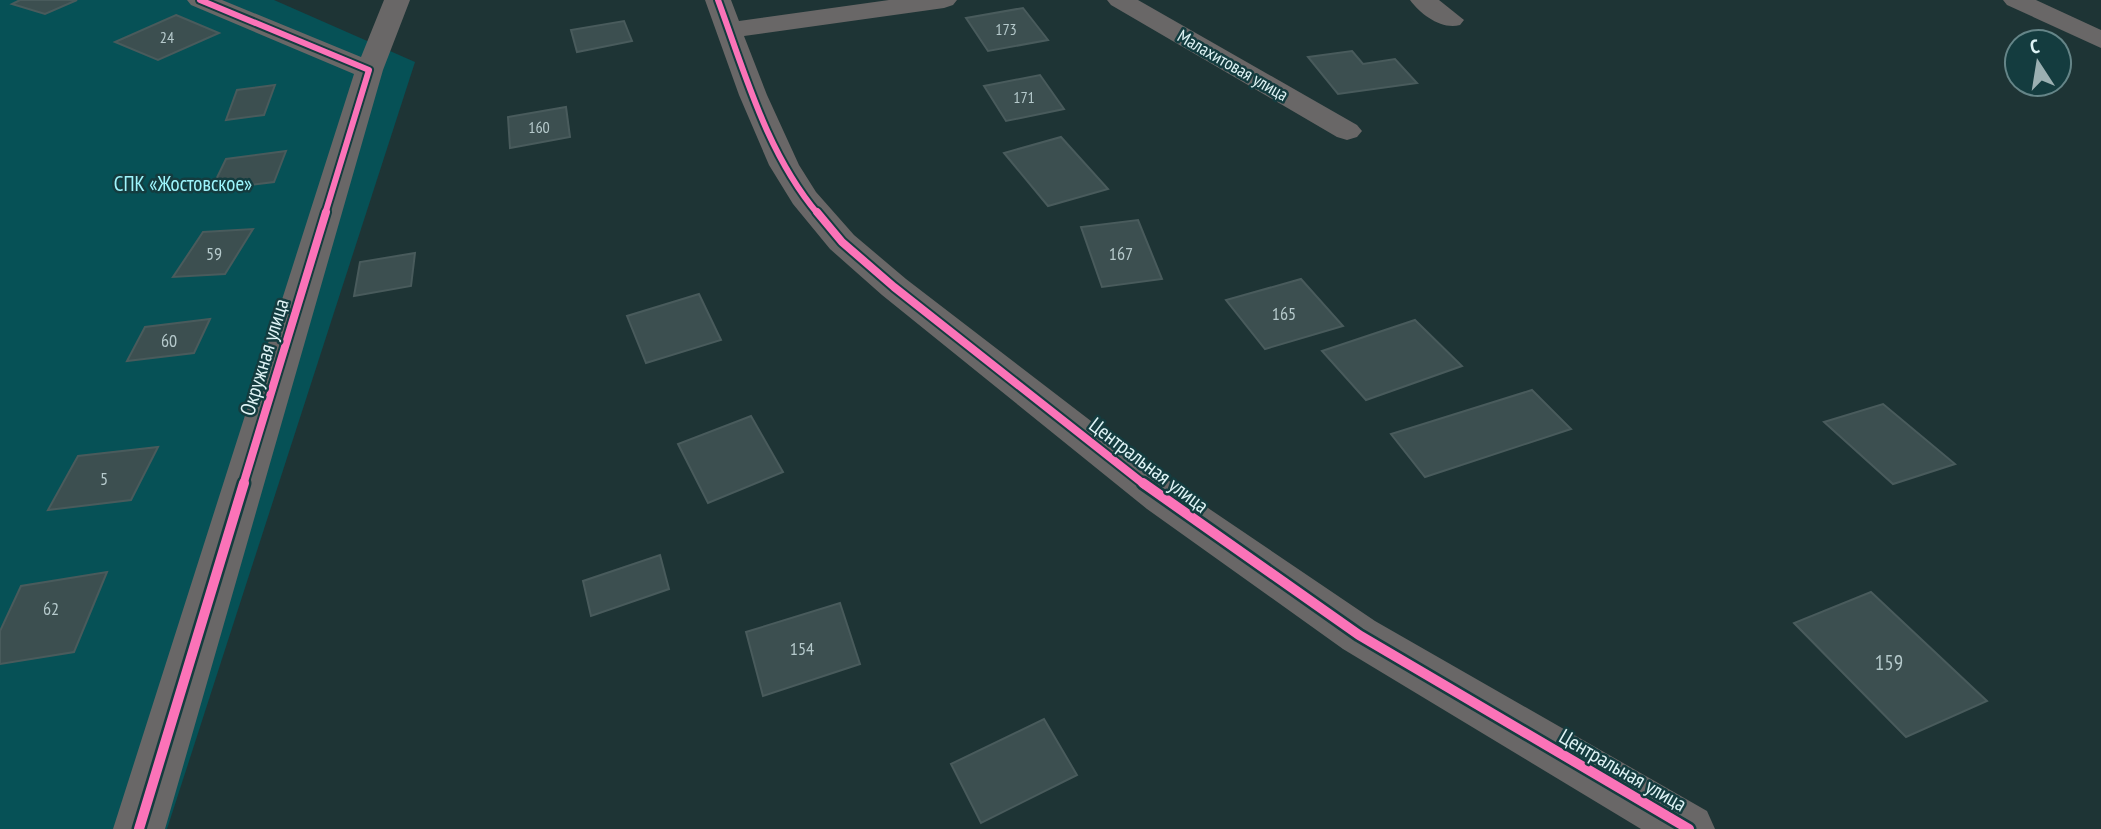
<svg xmlns="http://www.w3.org/2000/svg" width="2101" height="829" viewBox="0 0 2101 829" font-family="'PT Sans Narrow',sans-serif">
	<style>
		.green { fill: #065156 }
		.building { fill: #3c4f50; stroke: #495b5c; stroke-width: 2 }
		.lines { fill: none; stroke-linecap: round; stroke-linejoin: round }
		.minor { fill: #696767; fill-rule: evenodd }
		.cycleway-far2-casing { stroke: #143c3f; stroke-width: 10 }
		.cycleway-far1-casing { stroke: #143c3f; stroke-width: 12 }
		.cycleway-casing { stroke: #143c3f; stroke-width: 15 }
		.cycleway-far2 { stroke: #fb73b8; stroke-width: 6 }
		.cycleway-far1 { stroke: #fb73b8; stroke-width: 8 }
		.cycleway { stroke: #fb73b8; stroke-width: 10 }
		.labels { text-anchor: middle; dominant-baseline: central; stroke-width: 5; stroke-linejoin: round; paint-order: stroke }
		.far-number-label { font-size: 16px; fill: #b6cacc }
		.far-street-label { font-size: 18px; fill: #def3f5; stroke: #143c3f }
		.number-label { font-size: 18px; fill: #b6cacc }
		.park-label { font-size: 21px; fill: #9df5fc; stroke: #143c3f }
		.street-label { font-size: 21px; fill: #def3f5; stroke: #143c3f }
		.near-number-label { font-size: 21px; fill: #b6cacc }
	</style>
	<rect width="100%" height="100%" fill="#1e3435"/>
	<!-- green -->
	<path class="green" d="M0,0H274L415,62L167,829H0Z"/>
	<!-- building -->
	<path class="building" d="M20,0H77L45,14L12,4Z
		M1023,8L1048,40L988,51L966,18Z
		M176,15L219,33L158,60L115,42Z
		M624,21L632,41L577,52L571,30Z
		M1352,51L1363,64L1395,59L1417,83L1338,94L1308,57Z
		M1040,75L1064,109L1006,121L984,86Z
		M275,85L264,115L226,120L237,90Z
		M566,107L570,137L510,148L508,117Z
		M1061,137L1108,189L1048,206L1004,153Z
		M286,151L274,182L211,190L226,159Z
		M1138,220L1162,279L1102,287L1081,227Z
		M253,229L225,274L173,277L203,232Z
		M415,253L411,286L354,296L360,262Z
		M1301,279L1343,326L1265,349L1226,300Z
		M699,294L721,340L646,363L627,316Z
		M210,319L194,353L127,361L145,327Z
		M1415,320L1462,366L1366,400L1322,351Z
		M1532,390L1571,429L1425,477L1391,434Z
		M1883,404L1955,464L1893,484L1824,422Z
		M751,416L783,472L708,503L678,444Z
		M158,447L131,500L48,510L78,456Z
		M660,555L669,589L591,616L583,581Z
		M107,572L74,652L0,664V631L21,586Z
		M1871,592L1987,701L1906,737L1794,623Z
		M840,603L860,664L763,696L746,632Z
		M1044,719L1077,775L981,823L951,764Z"/>
	<g class="lines">
		<!-- minor -->
		<path class="minor" d="M187,0H222L361,57L384,0H410L383,70L165,829H113L354,74L191,5Z
			M705,0H731L739,21L889,0H957L953,5L944,8L744,36L767,95L799,165L816,192L854,235L906,279L1177,487L1375,621L1707,811L1715,829H1641L1343,649L1147,509L882,295L830,249L793,204L769,165L739,95Z
			M1107,0H1138L1357,125L1362,131L1357,137L1347,140L1337,137L1111,5Z
			M1410,0H1439L1464,20L1460,25C1442,30 1421,15 1410,0Z
			M2003,0H2036L2101,30V48L2007,5Z"/>
		<!-- cycleway-far2 casing -->
		<g class="cycleway-far2-casing">
			<path id="cycleway-far2" d="M200,0L369,70L325,214
				M718,0C745,73 767,154 818,214"/>
		</g>
		<!-- cycleway-far1 casing -->
		<g class="cycleway-far1-casing">
			<path id="cycleway-far1" d="M817,212L842,242L894,287L1145,485
				M243,485L326,212"/>
		</g>
		<!-- cycleway casing -->
		<g class="cycleway-casing">
			<path id="cycleway" d="M1143,483L1359,635L1689,829
				M139,829L244,483"/>
		</g>
		<!-- cycleway-far2 -->
		<use href="#cycleway-far2" class="cycleway-far2"/>
		<!-- cycleway-far1 -->
		<use href="#cycleway-far1" class="cycleway-far1"/>
		<!-- cycleway -->
		<use href="#cycleway" class="cycleway"/>
	</g>
	<g class="labels">
		<!-- far-number labels -->
		<g class="far-number-label">
			<text x="1006" y="29">173</text>
			<text x="167" y="37">24</text>
			<text x="1024" y="97">171</text>
			<text x="539" y="127">160</text>
		</g>
		<!-- far-street labels -->
		<g class="far-street-label">
			<text transform="translate(1233 65) rotate(30)">Малахитовая улица</text>
		</g>
		<!-- number labels -->
		<g class="number-label">
			<text x="214" y="253">59</text>
			<text x="1121" y="253">167</text>
			<text x="1284" y="313">165</text>
			<text x="169" y="340">60</text>
			<text x="104" y="478">5</text>
			<text x="51" y="608">62</text>
			<text x="802" y="648">154</text>
		</g>
		<!-- park labels -->
		<g class="park-label">
			<text x="183" y="183">СПК «Жостовское»</text>
		</g>
		<!-- street labels -->
		<g class="street-label">
			<text transform="translate(264 357) rotate(-73)">Окружная улица</text>
			<text transform="translate(1149 465) rotate(37)">Центральная улица</text>
			<text transform="translate(1623 770) rotate(30)">Центральная улица</text>
		</g>
		<!-- near-number labels -->
		<g class="near-number-label">
			<text x="1889" y="662">159</text>
		</g>
	</g>
	<!-- north arrow -->
	<g transform="translate(2038 63) rotate(348)"><circle r="33" fill="#143c3f" stroke="#658588" stroke-width="2"/>
	<path d="M0-5L12 26L0 18L-12 26Z" fill="#9bb0b2"/>
	<text y="-10" font-size="19" font-weight="bold" text-anchor="middle" fill="#def3f5">С</text>
	</g>
</svg>
